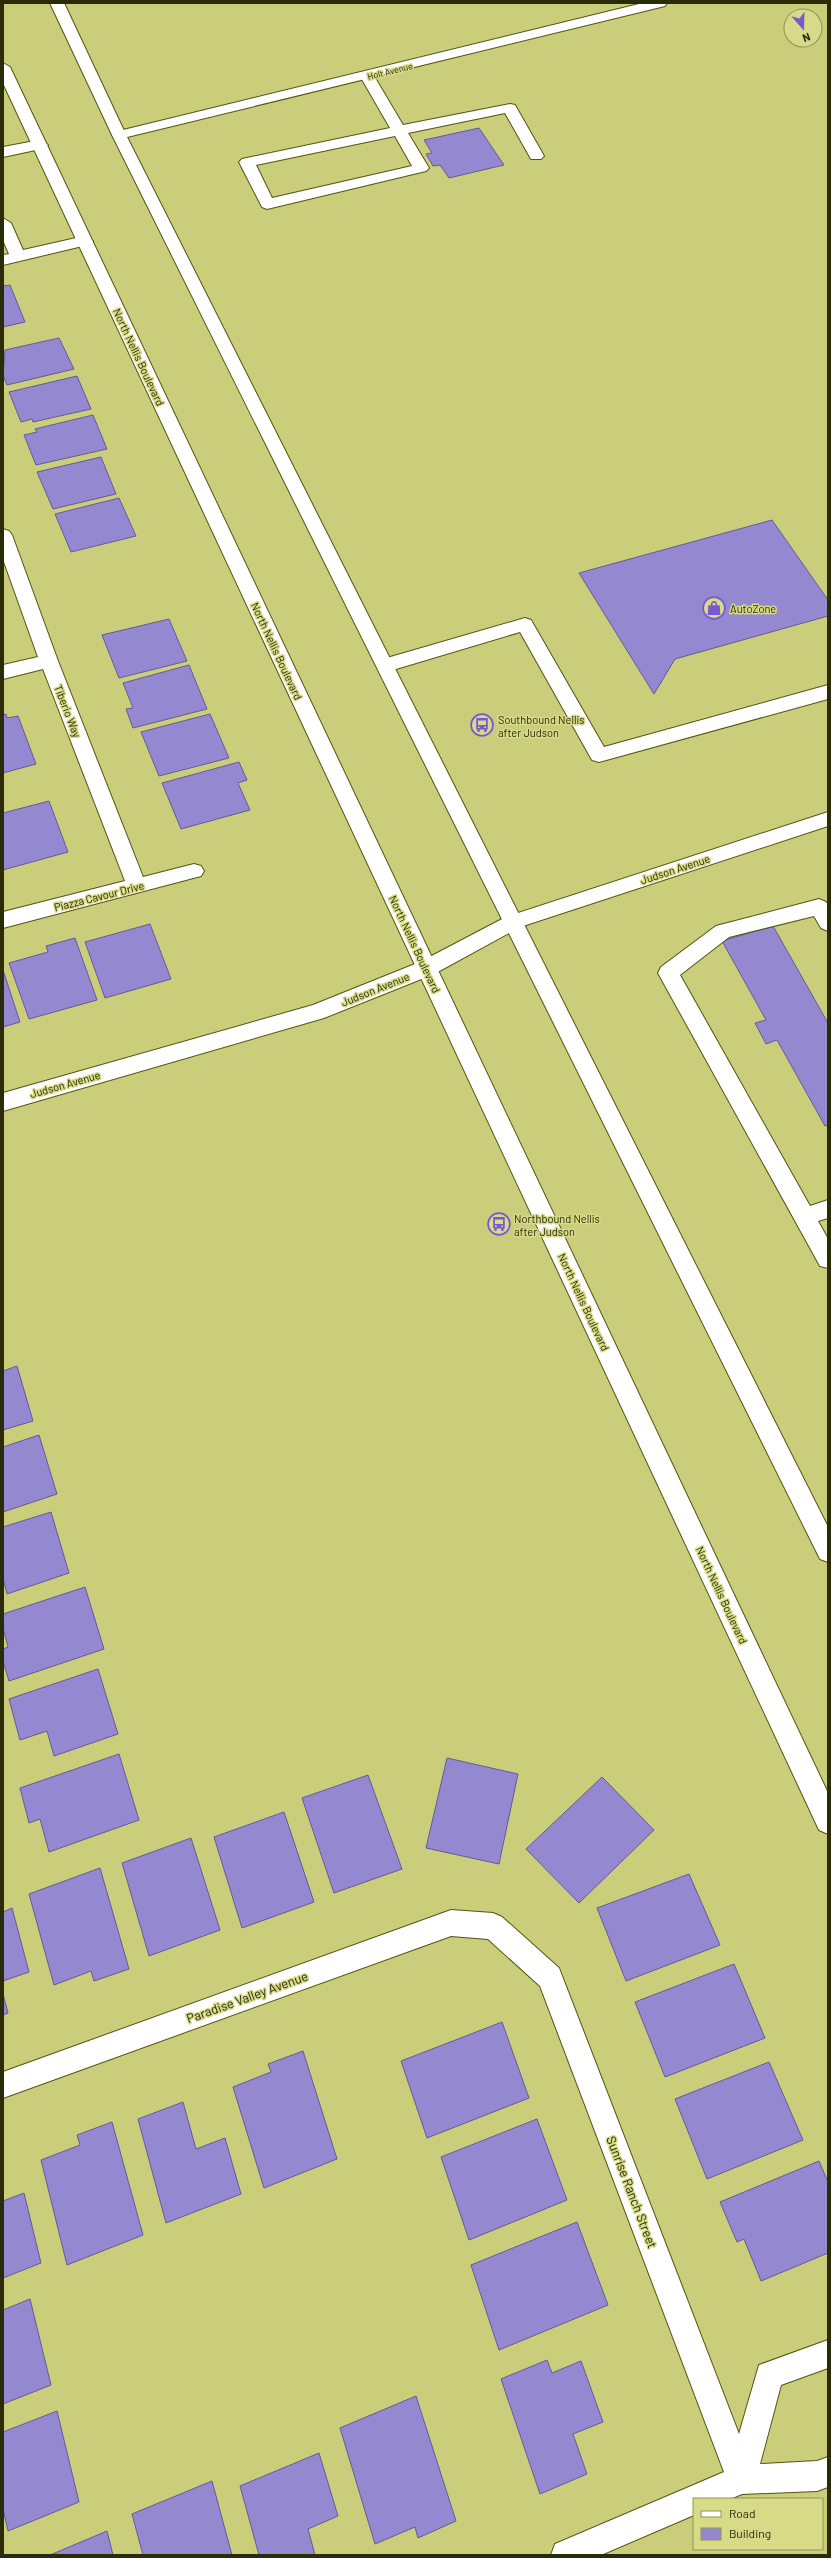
<svg xmlns="http://www.w3.org/2000/svg" width="831" height="2558" viewBox="0 0 831 2558" font-family="Barlow,sans-serif">
	<style>
		.building { fill: #9489d1; stroke: #64589c }
		.lines { fill: none; stroke-linecap: round; stroke-linejoin: round }
		.lane-casing { stroke: #535412; stroke-width: 2 }
		.street-casing { stroke: #535412; stroke-width: 2 }
		.secondary-casing { stroke: #535412; stroke-width: 2 }
		.primary-casing { stroke: #535412; stroke-width: 2 }
		.lane { fill: #fff; fill-rule: evenodd }
		.street { fill: #fff; fill-rule: evenodd }
		.secondary { fill: #fff; fill-rule: evenodd }
		.primary { fill: #fff; fill-rule: evenodd }
		.labels { text-anchor: middle; dominant-baseline: central; stroke-width: 3; stroke-linejoin: round; paint-order: stroke }
		.far-street-label { font-size: 9px; fill: #2a2b07; stroke: #d7da87 }
		.street-label { font-size: 11px; fill: #2a2b07; stroke: #d7da87 }
		.poi-label { font-size: 11px; fill: #2a2b07; stroke: #d7da87; text-anchor: start }
		.near-street-label { font-size: 13px; fill: #2a2b07; stroke: #d7da87 }
	</style>
	<rect width="100%" height="100%" fill="#cacd7a"/>
	<!-- building -->
	<path class="building" d="M479,128L504,165L449,178L440,165L433,166L426,154L432,153L424,140Z
		M10,285L25,322L3,327V286Z
		M59,338L74,369L7,385L3,375L5,350Z
		M77,376L91,409L33,422L32,419L21,422L9,392Z
		M93,415L107,449L36,465L24,435L37,432L35,429Z
		M101,457L116,494L53,509L37,472Z
		M119,498L136,536L71,552L55,514Z
		M772,520L828,600V616L675,659L654,694L579,573Z
		M169,619L187,661L119,678L102,635Z
		M189,665L207,709L133,728L126,709L133,708L123,683Z
		M6,714L7,718L18,716L36,764L3,773V715Z
		M210,714L229,758L159,776L141,732Z
		M239,762L247,780L238,783L250,810L181,829L162,783Z
		M49,801L68,852L3,870V813Z
		M150,924L171,979L105,998L85,942Z
		M773,926L828,1023V1125L825,1126L777,1040L766,1044L755,1023L766,1020L722,941Z
		M75,938L97,1000L29,1019L9,963L48,952L46,946Z
		M3,970L20,1022L3,1027Z
		M17,1366L33,1421L3,1430V1371Z
		M39,1435L57,1494L3,1512V1447Z
		M51,1512L69,1573L7,1594L3,1578V1527Z
		M85,1587L104,1649L9,1681L3,1661V1649L8,1647L3,1628V1614Z
		M98,1669L118,1734L54,1756L47,1731L20,1740L9,1699Z
		M119,1754L139,1820L49,1852L40,1819L29,1823L20,1788Z
		M447,1758L518,1774L499,1864L426,1848Z
		M368,1775L402,1869L334,1893L302,1798Z
		M602,1777L654,1830L579,1903L526,1849Z
		M284,1812L314,1902L242,1928L214,1837Z
		M191,1838L220,1930L149,1956L122,1863Z
		M100,1868L129,1969L94,1981L91,1971L54,1985L29,1894Z
		M689,1874L720,1945L626,1981L597,1908Z
		M12,1908L29,1972L3,1981V1912Z
		M734,1964L765,2038L665,2077L635,2002Z
		M3,1994L8,2013L3,2015Z
		M502,2022L529,2098L427,2138L401,2061Z
		M303,2051L337,2159L264,2188L233,2087L271,2072L268,2064Z
		M769,2062L803,2140L707,2179L675,2099Z
		M183,2102L196,2149L225,2138L241,2194L166,2223L138,2119Z
		M537,2119L567,2200L469,2240L441,2157Z
		M112,2122L143,2235L67,2265L41,2160L80,2145L77,2135Z
		M819,2161L828,2182V2253L761,2281L744,2239L737,2242L720,2202Z
		M24,2193L41,2263L3,2278V2201Z
		M577,2222L608,2305L499,2350L471,2265Z
		M30,2299L51,2385L3,2404V2310Z
		M547,2360L552,2373L581,2361L603,2422L573,2434L587,2474L540,2494L501,2379Z
		M416,2396L456,2521L418,2538L415,2527L375,2544L340,2428Z
		M57,2411L79,2502L8,2531L3,2509V2432Z
		M319,2453L338,2516L308,2529L315,2555H259L240,2486Z
		M212,2481L232,2555H143L132,2514Z
		M107,2531L113,2555H50Z"/>
	<g class="lines">
		<!-- lane casing -->
		<g class="lane-casing">
			<path id="lane" d="M367,72L374,76L403,125L510,104L515,105L544,156L541,159H531L505,113L408,133L429,168L426,171L267,209L262,207L239,162L242,159L390,128L360,76ZM395,136L412,166L272,198L256,165Z
				M40,140L48,145L45,148L3,157V147Z
				M3,218L11,223L23,250L85,236L93,241L91,244L3,265V255L9,254L3,240Z
				M525,618L531,620L604,747L828,685V699L599,762L592,760L520,632L386,672L380,670L377,665L380,660Z
				M819,899L826,902L828,905V931L821,928L814,916L729,937L680,975L810,1206L828,1200V1218L818,1221L828,1239V1268L820,1266L658,973L661,967L716,926Z"/>
		</g>
		<!-- street casing -->
		<g class="street-casing">
			<path id="street" d="M643,3H667L665,6L119,139L112,135L119,131Z
				M3,529L9,531L12,535L58,661L143,877L194,864L201,866L204,871L201,876L3,928V912L125,881L43,669L3,679V665L38,657L3,559Z
				M451,1910L493,1913L502,1917L559,1968L739,2434L759,2365L828,2340V2368L781,2385L760,2464L817,2461L828,2457V2487L817,2491L742,2494L730,2499H694V2515L601,2555H551L555,2544L724,2472L540,1986L488,1939L451,1936L3,2098V2072Z"/>
		</g>
		<!-- secondary casing -->
		<g class="secondary-casing">
			<path id="secondary" d="M828,812V826L520,927L434,974L324,1018L3,1111V1093L313,1005L420,962L506,917Z"/>
		</g>
		<!-- primary casing -->
		<g class="primary-casing">
			<path id="primary" d="M50,3H64L126,135L828,1527V1562L820,1559L112,135Z
				M3,63L10,67L828,1793V1834L819,1830L3,83Z"/>
		</g>
		<!-- lane -->
		<use href="#lane" class="lane"/>
		<!-- street -->
		<use href="#street" class="street"/>
		<!-- secondary -->
		<use href="#secondary" class="secondary"/>
		<!-- primary -->
		<use href="#primary" class="primary"/>
	</g>
	<!-- icons -->
	<defs>
		<g id="shop-ring" transform="scale(1.15)"><circle r="9.5" fill="#d7da87" stroke="#7659d3" stroke-width="1.5"/><path d="M-5-2.5h2.3a2.7 3.5 0 0 1 5.4 0H5L5.5 6h-11ZM-1.5-2.5h3a1.5 2.3 0 0 0-3 0Z" fill="#7659d3"/></g>
		<g id="bus-ring" transform="scale(1.15)"><circle r="9.5" fill="#d7da87" stroke="#7659d3" stroke-width="1.5"/><path d="M-5-6H5V4H4V6H2V4H-2V6H-4V4H-5ZM-3.5-4V0h7V-4ZM-3.5 1.2v1.5H-2V1.2ZM2 1.2v1.5H3.5V1.2Z" fill="#7659d3"/></g>
	</defs>
	<g fill-rule="evenodd">
		<use href="#shop-ring" x="714" y="608"/>
		<use href="#bus-ring" x="482" y="725"/>
		<use href="#bus-ring" x="499" y="1224"/>
	</g>
	<g class="labels">
		<!-- far-street labels -->
		<g class="far-street-label">
			<text transform="translate(390 71) rotate(-14)">Holt Avenue</text>
		</g>
		<!-- street labels -->
		<g class="street-label">
			<text transform="translate(139 357) rotate(65)">North Nellis Boulevard</text>
			<text transform="translate(277 651) rotate(65)">North Nellis Boulevard</text>
			<text transform="translate(68 711) rotate(69)">Tiberio Way</text>
			<text transform="translate(675 869) rotate(-18)">Judson Avenue</text>
			<text transform="translate(99 896) rotate(-14)">Piazza Cavour Drive</text>
			<text transform="translate(415 944) rotate(65)">North Nellis Boulevard</text>
			<text transform="translate(375 989) rotate(-22)">Judson Avenue</text>
			<text transform="translate(65 1084) rotate(-16)">Judson Avenue</text>
			<text transform="translate(584 1302) rotate(65)">North Nellis Boulevard</text>
			<text transform="translate(722 1595) rotate(65)">North Nellis Boulevard</text>
		</g>
		<!-- poi labels -->
		<g class="poi-label">
			<text x="730" y="608">AutoZone</text>
			<text x="498" y="719">Southbound Nellis<tspan x="498" dy="13">after Judson</tspan></text>
			<text x="514" y="1218">Northbound Nellis<tspan x="514" dy="13">after Judson</tspan></text>
		</g>
		<!-- near-street labels -->
		<g class="near-street-label">
			<text transform="translate(247 1997) rotate(-20)">Paradise Valley Avenue</text>
			<text transform="translate(632 2192) rotate(69)">Sunrise Ranch Street</text>
		</g>
	</g>
	<!-- border -->
	<rect width="831" height="2558" fill="none" stroke="#2a2b07" stroke-width="8"/>
	<!-- legend -->
	<rect x="693" y="2498" width="130" height="52" fill="#d7da87" stroke="#929454"/>
	<rect x="701" y="2511" width="20" height="6" fill="#ffffff" stroke="#929454"/>
	<text x="729" y="2518" font-size="12" fill="#2a2b07">Road</text>
	<rect x="701" y="2528" width="20" height="12" fill="#9489d1" stroke="#929454"/>
	<text x="729" y="2538" font-size="12" fill="#2a2b07">Building</text>
	<!-- north arrow -->
	<g transform="translate(803 28) rotate(160)"><circle r="19" fill="#d7da87" stroke="#929454"/>
	<path d="M0-3L7 15L0 10L-7 15Z" fill="#7659d3"/>
	<text y="-6" font-size="11" font-weight="bold" text-anchor="middle" fill="#2a2b07">N</text>
	</g>
</svg>
